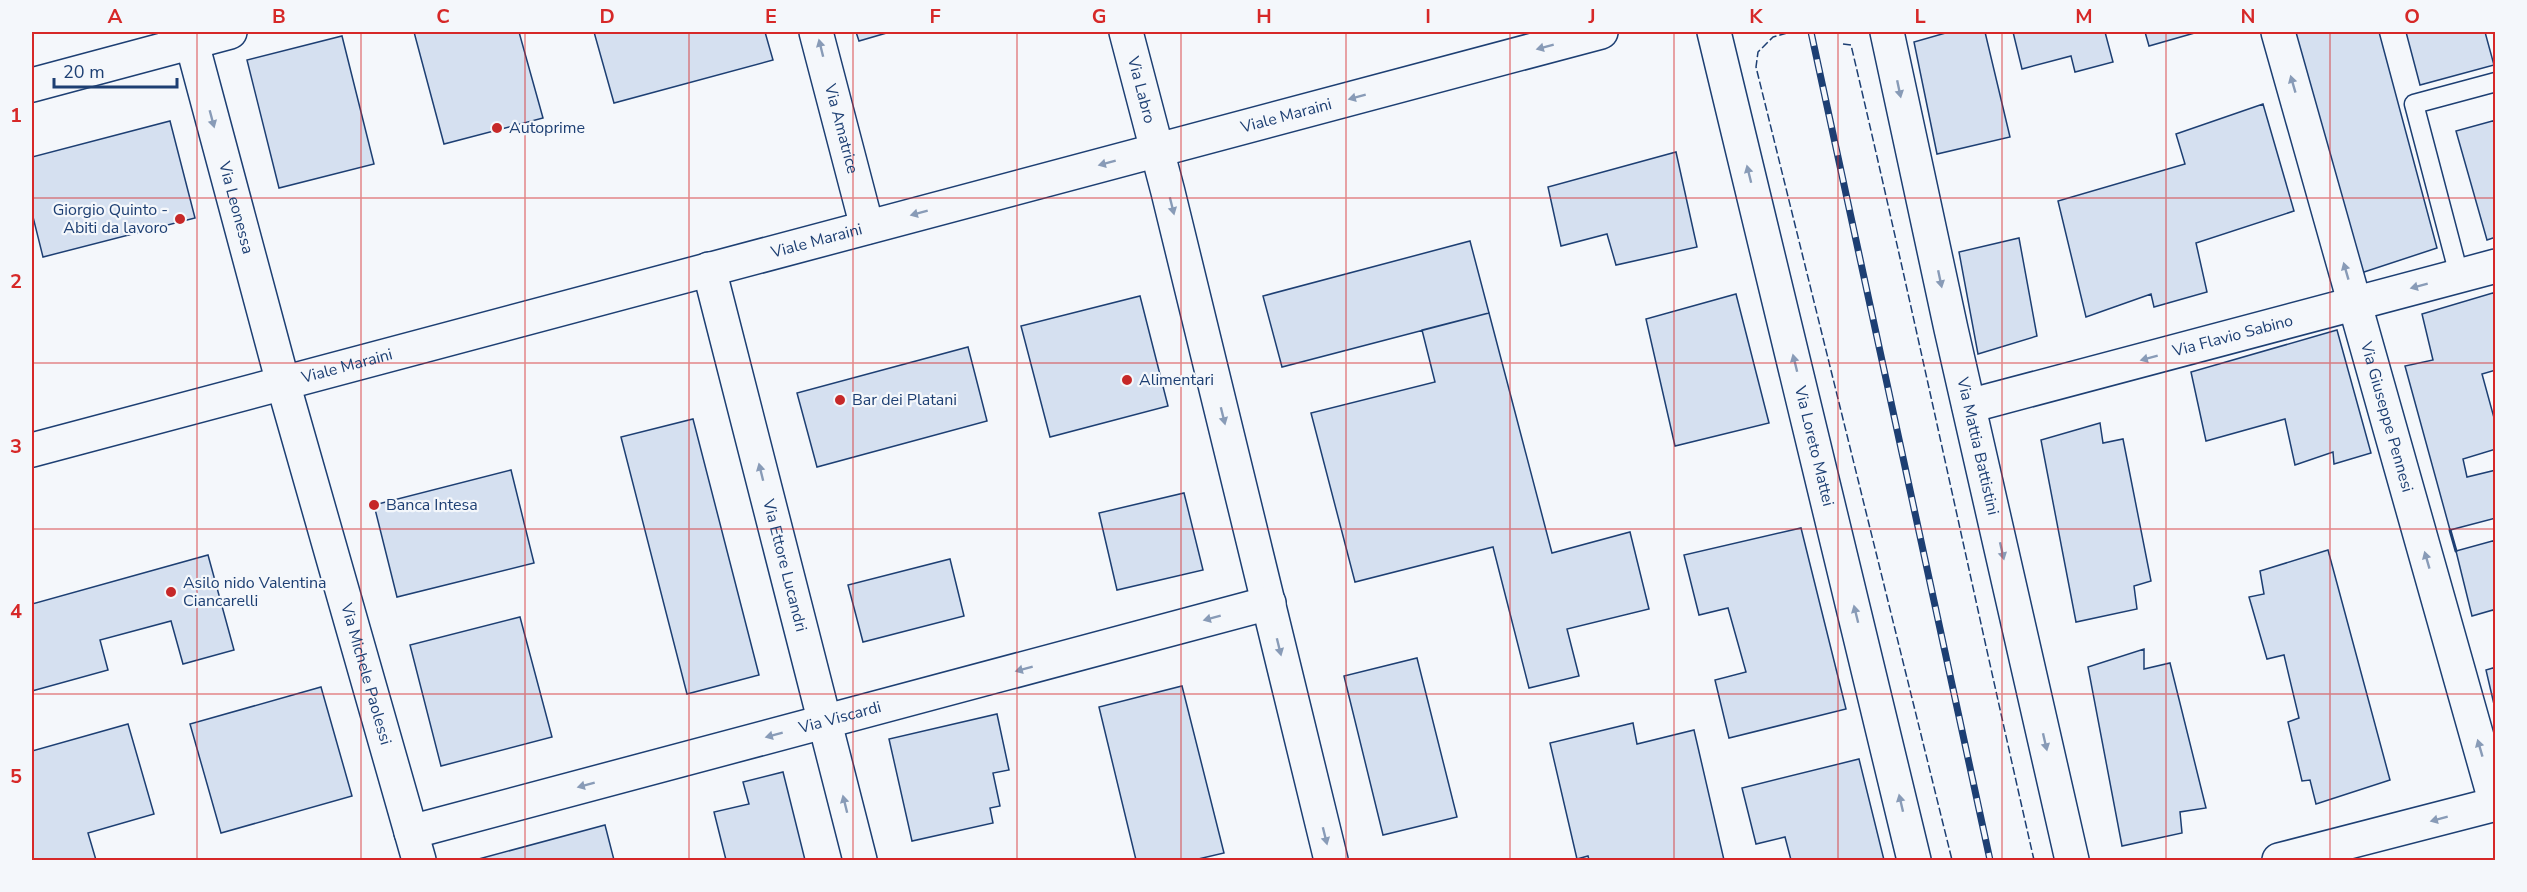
<svg xmlns="http://www.w3.org/2000/svg" width="2527" height="892" viewBox="0 0 2527 892" font-family="'Nunito Sans',sans-serif">
	<style>
		.building { fill: #d5e0f0; stroke: #1d3f73; stroke-width: 1.5 }
		.lines { fill: none; stroke-linecap: round; stroke-linejoin: round }
		.lane-casing { stroke: #1d3f73; stroke-width: 21 }
		.street-casing { stroke: #1d3f73; stroke-width: 36 }
		.secondary-casing { stroke: #1d3f73; stroke-width: 36 }
		.lane { stroke: #f4f7fb; stroke-width: 18 }
		.street { stroke: #f4f7fb; stroke-width: 33 }
		.secondary { stroke: #f4f7fb; stroke-width: 33 }
		.rail-casing { stroke: #1d3f73; stroke-width: 7 }
		.rail { stroke: #f4f7fb; stroke-width: 4.5; stroke-dasharray: 14; stroke-linecap: butt }
		.fence { stroke: #1d3f73; stroke-width: 1.5; stroke-dasharray: 8 3; stroke-linecap: butt }
		.wall { stroke: #1d3f73; stroke-width: 3 }
		.oneway { fill: #889bb7 }
		.grid { fill: none; stroke: #d62828; stroke-width: 1.5; stroke-opacity: 0.55 }
		.poi-dot { fill: #c62828; stroke: #f4f7fb; stroke-width: 2 }
		.labels { text-anchor: middle; dominant-baseline: central; stroke-width: 4.5; stroke-linejoin: round; paint-order: stroke }
		.street-label { font-size: 16px; fill: #1d3f73; stroke: #f4f7fb }
		.poi-label { font-size: 16px; fill: #1d3f73; stroke: #f4f7fb; text-anchor: start }
		.neatline { fill: none; stroke: #d62828; stroke-width: 2 }
		.grid-label { font-size: 20px; text-anchor: middle; font-weight: bold; fill: #d62828 }
	</style>
	<rect width="100%" height="100%" fill="#f4f7fb"/>
	<!-- building -->
	<path class="building" d="M414,32H519L543,118L444,144Z
		M594,32H765L773,60L614,103Z
		M856,32H890L859,41Z
		M1949,32H1985L2010,137L1937,154L1914,42Z
		M2013,32H2105L2113,62L2075,72L2071,56L2022,69Z
		M2145,32H2198L2149,46Z
		M2294,32H2379L2437,248L2361,273Z
		M2406,32H2485L2494,65L2420,85Z
		M342,36L374,164L279,188L247,60Z
		M2263,104L2294,211L2196,243L2207,292L2154,307L2151,294L2086,317L2058,201L2185,164L2176,134Z
		M2496,120V237L2487,240L2456,131Z
		M170,121L195,218L43,257L32,213V157Z
		M1676,152L1697,247L1616,265L1607,234L1561,246L1548,187Z
		M2019,238L2037,336L1978,354L1959,252Z
		M1470,241L1489,313L1282,367L1263,296Z
		M2496,292V370L2482,374L2496,425V449L2463,459L2467,477L2496,470V518L2450,530L2405,366L2433,360L2422,314Z
		M1736,294L1769,423L1675,446L1646,319Z
		M1140,296L1168,406L1050,437L1021,326Z
		M1489,313L1552,553L1630,532L1649,609L1567,629L1579,676L1529,688L1493,547L1355,582L1311,413L1435,382L1422,330Z
		M2337,330L2371,453L2334,464L2333,452L2295,465L2285,419L2206,441L2191,372Z
		M968,347L987,421L817,467L797,393Z
		M693,419L759,675L687,694L621,437Z
		M2100,423L2103,443L2123,439L2151,581L2134,586L2137,609L2076,622L2041,440Z
		M511,470L534,563L397,597L374,505Z
		M1184,493L1203,570L1117,590L1099,513Z
		M1801,528L1846,709L1729,738L1715,680L1746,672L1728,608L1699,615L1684,555Z
		M2496,540V616L2493,610L2472,616L2456,551Z
		M2328,550L2390,780L2316,804L2310,780L2302,781L2288,722L2299,718L2284,655L2267,659L2249,597L2264,594L2260,571Z
		M208,555L234,650L183,664L171,621L100,640L108,670L32,691V604Z
		M950,559L964,616L863,642L848,585Z
		M520,617L552,737L441,766L410,645Z
		M2144,649V669L2170,663L2206,808L2180,812L2182,833L2122,846L2088,667Z
		M1417,658L1457,817L1383,835L1344,676Z
		M2496,667V713L2486,670Z
		M1182,686L1224,853L1194,860H1136L1099,707Z
		M321,687L352,796L221,833L190,724Z
		M997,714L1009,770L993,773L1000,806L990,808L993,823L912,841L889,739Z
		M1633,723L1637,744L1694,730L1724,860H1589L1588,856L1577,859L1550,743Z
		M128,724L154,814L88,833L96,860H32V751Z
		M1859,759L1884,860H1791L1785,837L1756,844L1742,788Z
		M783,772L805,860H726L714,812L749,804L743,782Z
		M605,825L614,860H475Z"/>
	<g class="lines">
		<!-- lane casing -->
		<g class="lane-casing">
			<path id="lane" d="M2459,275L2414,104L2496,82"/>
		</g>
		<!-- street casing -->
		<g class="street-casing">
			<g id="street">
				<path id="s1" d="M189,32L283,383L419,860"/>
				<path id="s2" d="M816,32L867,227"/>
				<path id="s3" d="M1126,32L1168,192L1331,860"/>
				<path id="s4" d="M1887,32L1951,329L2072,860"/>
				<path id="s5" d="M2278,32L2496,804L2279,860"/>
				<path d="M32,85L230,32"/>
				<path id="s6" d="M709,269L860,860"/>
				<path id="s7" d="M1969,406L2496,266"/>
				<path id="s8" d="M411,832L1269,603"/>
			</g>
		</g>
		<!-- secondary casing -->
		<g class="secondary-casing">
			<g id="secondary">
				<path id="s9" d="M1714,32L1914,860"/>
				<path id="s10" d="M32,450L1601,32"/>
			</g>
		</g>
		<!-- lane -->
		<use href="#lane" class="lane"/>
		<!-- street -->
		<use href="#street" class="street"/>
		<!-- secondary -->
		<use href="#secondary" class="secondary"/>
		<!-- rail casing -->
		<g class="rail-casing">
			<path id="rail" d="M1811,32L1990,860"/>
		</g>
		<!-- rail -->
		<use href="#rail" class="rail"/>
		<!-- fence -->
		<path class="fence" d="M1787,33L1773,37L1758,52L1756,67L1952,860
			M1843,44L1851,45C1915,316 1972,589 2034,860"/>
		<!-- wall -->
		<path class="wall" d="M2450,530L2456,551"/>
	</g>
	<!-- one-way arrows -->
	<defs><path id="oneway-solid" d="M-6-.8H1V-3.2L6.5 0L1 3.2V.8H-6Z" transform="scale(1.5)"/></defs>
	<g class="oneway">
		<use href="#oneway-solid" transform="translate(1545 47) rotate(165)"/>
		<use href="#oneway-solid" transform="translate(821 48) rotate(-104)"/>
		<use href="#oneway-solid" transform="translate(2293 84) rotate(-106)"/>
		<use href="#oneway-solid" transform="translate(1899 89) rotate(78)"/>
		<use href="#oneway-solid" transform="translate(1357 97) rotate(165)"/>
		<use href="#oneway-solid" transform="translate(212 119) rotate(75)"/>
		<use href="#oneway-solid" transform="translate(1107 163) rotate(165)"/>
		<use href="#oneway-solid" transform="translate(1749 174) rotate(-104)"/>
		<use href="#oneway-solid" transform="translate(1172 206) rotate(76)"/>
		<use href="#oneway-solid" transform="translate(919 213) rotate(165)"/>
		<use href="#oneway-solid" transform="translate(2346 271) rotate(-106)"/>
		<use href="#oneway-solid" transform="translate(1940 279) rotate(78)"/>
		<use href="#oneway-solid" transform="translate(2419 286) rotate(165)"/>
		<use href="#oneway-solid" transform="translate(2149 358) rotate(165)"/>
		<use href="#oneway-solid" transform="translate(1795 363) rotate(-104)"/>
		<use href="#oneway-solid" transform="translate(1223 416) rotate(76)"/>
		<use href="#oneway-solid" transform="translate(761 472) rotate(-104)"/>
		<use href="#oneway-solid" transform="translate(2002 551) rotate(77)"/>
		<use href="#oneway-solid" transform="translate(2427 560) rotate(-106)"/>
		<use href="#oneway-solid" transform="translate(1856 614) rotate(-104)"/>
		<use href="#oneway-solid" transform="translate(1212 618) rotate(165)"/>
		<use href="#oneway-solid" transform="translate(1279 647) rotate(76)"/>
		<use href="#oneway-solid" transform="translate(1024 669) rotate(165)"/>
		<use href="#oneway-solid" transform="translate(774 735) rotate(165)"/>
		<use href="#oneway-solid" transform="translate(2045 742) rotate(77)"/>
		<use href="#oneway-solid" transform="translate(2480 748) rotate(-106)"/>
		<use href="#oneway-solid" transform="translate(586 785) rotate(165)"/>
		<use href="#oneway-solid" transform="translate(1901 803) rotate(-103)"/>
		<use href="#oneway-solid" transform="translate(845 804) rotate(-104)"/>
		<use href="#oneway-solid" transform="translate(2439 819) rotate(165)"/>
		<use href="#oneway-solid" transform="translate(1325 836) rotate(76)"/>
	</g>
	<!-- grid -->
	<path class="grid" d="M197,32V860M361,32V860M525,32V860M689,32V860M853,32V860M1017,32V860M1181,32V860M1346,32V860M1510,32V860M1674,32V860M1838,32V860M2002,32V860M2166,32V860M2330,32V860M32,198H2496M32,363H2496M32,529H2496M32,694H2496"/>
	<!-- markers -->
	<g class="poi-dot">
		<circle cx="497" cy="128" r="6"/>
		<circle cx="180" cy="219" r="6"/>
		<circle cx="1127" cy="380" r="6"/>
		<circle cx="840" cy="400" r="6"/>
		<circle cx="374" cy="505" r="6"/>
		<circle cx="171" cy="592" r="6"/>
	</g>
	<g class="labels">
		<!-- street labels -->
		<g class="street-label">
			<text stroke="none"><textPath href="#s3" startOffset="60">Via Labro</textPath></text>
			<text stroke="none"><textPath href="#s10" startOffset="1298">Viale Maraini</textPath></text>
			<text stroke="none"><textPath href="#s2" startOffset="100">Via Amatrice</textPath></text>
			<text stroke="none"><textPath href="#s1" startOffset="182">Via Leonessa</textPath></text>
			<text stroke="none"><textPath href="#s10" startOffset="812">Viale Maraini</textPath></text>
			<text stroke="none"><textPath href="#s7" startOffset="273">Via Flavio Sabino</textPath></text>
			<text stroke="none"><textPath href="#s10" startOffset="326">Viale Maraini</textPath></text>
			<text stroke="none"><textPath href="#s5" startOffset="400">Via Giuseppe Pennesi</textPath></text>
			<text stroke="none"><textPath href="#s9" startOffset="426">Via Loreto Mattei</textPath></text>
			<text stroke="none"><textPath href="#s4" startOffset="424">Via Mattia Battistini</textPath></text>
			<text stroke="none"><textPath href="#s6" startOffset="306">Via Ettore Lucandri</textPath></text>
			<text stroke="none"><textPath href="#s1" startOffset="666">Via Michele Paolessi</textPath></text>
			<text stroke="none"><textPath href="#s8" startOffset="444">Via Viscardi</textPath></text>
		</g>
		<!-- poi labels -->
		<g class="poi-label">
			<text x="509" y="128">Autoprime</text>
			<text x="168" y="210" text-anchor="end">Giorgio Quinto -<tspan x="168" dy="18">Abiti da lavoro</tspan></text>
			<text x="1139" y="380">Alimentari</text>
			<text x="852" y="400">Bar dei Platani</text>
			<text x="386" y="505">Banca Intesa</text>
			<text x="183" y="583">Asilo nido Valentina<tspan x="183" dy="18">Ciancarelli</tspan></text>
		</g>
	</g>
	<!-- border -->
	<rect width="2527" height="892" fill="none" stroke="#f4f7fb" stroke-width="66"/>
	<!-- scale -->
	<path d="M54 78v9h123v-9" fill="none" stroke="#1d3f73" stroke-width="3"/>
	<text x="63" y="78" font-size="18" fill="#1d3f73" stroke="#f4f7fb" stroke-width="4.5" paint-order="stroke">20 m</text>
	<rect x="33" y="33" width="2461" height="826" class="neatline"/>
	<g class="grid-label">
		<text x="115" y="23">A</text>
		<text x="279" y="23">B</text>
		<text x="443" y="23">C</text>
		<text x="607" y="23">D</text>
		<text x="771" y="23">E</text>
		<text x="935" y="23">F</text>
		<text x="1099" y="23">G</text>
		<text x="1264" y="23">H</text>
		<text x="1428" y="23">I</text>
		<text x="1592" y="23">J</text>
		<text x="1756" y="23">K</text>
		<text x="1920" y="23">L</text>
		<text x="2084" y="23">M</text>
		<text x="2248" y="23">N</text>
		<text x="2412" y="23">O</text>
		<text x="16" y="122">1</text>
		<text x="16" y="288">2</text>
		<text x="16" y="453">3</text>
		<text x="16" y="618">4</text>
		<text x="16" y="783">5</text>
	</g>
</svg>
